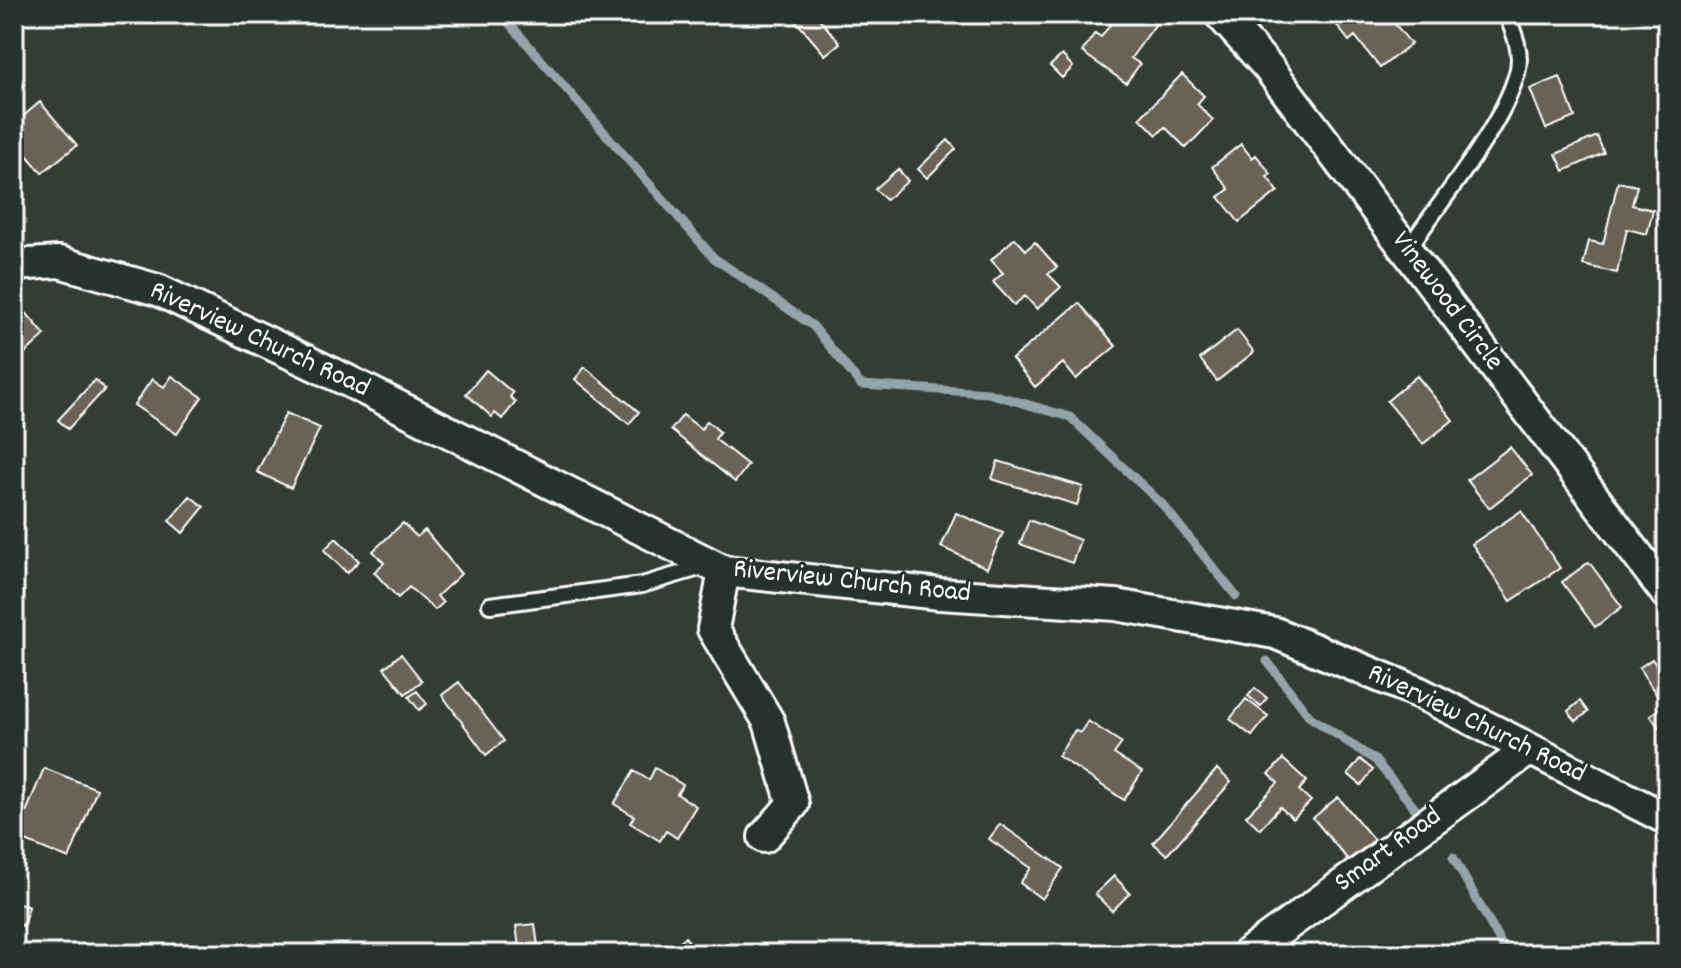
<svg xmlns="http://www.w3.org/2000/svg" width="1681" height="968" viewBox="0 0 1681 968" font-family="Dekko,sans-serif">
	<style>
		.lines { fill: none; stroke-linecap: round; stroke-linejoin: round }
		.stream { stroke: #93a4aa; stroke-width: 9 }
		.building { fill: #6b6354; stroke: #fff; stroke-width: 2 }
		.lane-casing { stroke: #fff; stroke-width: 20 }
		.street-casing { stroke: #fff; stroke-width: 36 }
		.lane { stroke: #26332d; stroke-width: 14 }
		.street { stroke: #26332d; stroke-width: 30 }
		.labels { text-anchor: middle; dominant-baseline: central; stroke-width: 6; stroke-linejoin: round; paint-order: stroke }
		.street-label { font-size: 28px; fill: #fff; stroke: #26332d }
	</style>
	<rect width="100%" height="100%" fill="#343d35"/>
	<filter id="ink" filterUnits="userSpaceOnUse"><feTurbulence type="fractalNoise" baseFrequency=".0125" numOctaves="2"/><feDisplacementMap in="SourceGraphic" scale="16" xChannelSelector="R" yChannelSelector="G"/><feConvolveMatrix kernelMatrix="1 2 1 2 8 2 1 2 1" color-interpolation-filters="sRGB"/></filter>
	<g filter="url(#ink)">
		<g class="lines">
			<!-- stream -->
			<path class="stream" d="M501,14L714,258L813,326L861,385L988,393L1070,417L1163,505L1236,596
				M1267,661L1310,717L1375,760L1422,817
				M1453,857L1507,954"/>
		</g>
		<!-- building -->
		<path class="building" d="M790,14H815L840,43L825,55Z
			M1118,14H1148L1158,21L1131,58L1140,64L1126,83L1082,52L1095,33L1101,37Z
			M1342,14H1387L1411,44L1380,68L1355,36L1349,41L1336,24L1342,20L1339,16Z
			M1062,55L1073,67L1062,78L1050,66Z
			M1182,74L1204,96L1197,104L1213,120L1186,148L1165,127L1157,135L1140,118Z
			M1560,77L1575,117L1546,129L1530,89Z
			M40,102L77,145L42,173L14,140V124Z
			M1597,136L1604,153L1564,171L1556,154Z
			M948,140L956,149L927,178L918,169Z
			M1241,144L1252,158L1256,155L1271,174L1267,177L1278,191L1239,222L1219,197L1229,189L1212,167Z
			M898,169L908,181L886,200L875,189Z
			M1618,182L1637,186L1632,205L1653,210L1647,234L1627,229L1617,273L1583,265L1589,241L1603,244Z
			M1015,238L1026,250L1035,242L1057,267L1048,274L1061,287L1037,309L1025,296L1014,305L993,282L1003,273L991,260Z
			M1079,303L1116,346L1076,379L1063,363L1035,387L1012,359Z
			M14,308L18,312L22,308L45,335L24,354L16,345L14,347Z
			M1237,330L1254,352L1217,381L1200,359Z
			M585,367L639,412L629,424L575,379Z
			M486,370L513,393L510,397L516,402L502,419L495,413L492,417L466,394Z
			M172,376L202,397L177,434L134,405L152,379L164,387Z
			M1417,376L1453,420L1423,444L1387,401Z
			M95,380L105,389L68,429L58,420Z
			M286,413L320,428L291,488L257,472Z
			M683,415L701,429L707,421L720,432L715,439L748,465L735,482L671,430Z
			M1510,447L1532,475L1489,508L1467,480Z
			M998,461L1083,487L1077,505L992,479Z
			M190,496L204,507L183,533L169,521Z
			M1521,511L1560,568L1511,601L1472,544Z
			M956,513L1003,533L987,568L941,547Z
			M1029,520L1080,540L1072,563L1020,544Z
			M403,523L417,537L425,530L461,574L437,596L443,603L435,610L409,587L398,598L374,572L384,563L373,551Z
			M336,538L359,561L347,573L324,550Z
			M1589,562L1622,607L1595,627L1562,582Z
			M401,654L422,681L405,694L384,668Z
			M1652,659L1662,673L1667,670V733L1664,735L1650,715L1664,706L1639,668Z
			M459,682L504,741L486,755L442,695Z
			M1255,688L1267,698L1261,706L1248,696Z
			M417,691L427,704L419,710L409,697Z
			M1246,699L1268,716L1252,736L1230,719Z
			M1580,701L1588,712L1576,721L1568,711Z
			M1088,721L1122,743L1114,754L1142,772L1124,800L1058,756L1075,730L1080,733Z
			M1283,759L1307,781L1299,790L1311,801L1293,819L1280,807L1260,829L1246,816L1278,783L1269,774Z
			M1360,759L1373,770L1361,785L1348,774Z
			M44,768L97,789L69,859L16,837Z
			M655,768L683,785L677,794L696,806L677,838L666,831L660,841L630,823L634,816L614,804L634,771L649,780Z
			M1217,769L1231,782L1167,855L1153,843Z
			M1338,797L1374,840L1349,861L1313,818Z
			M1000,824L1063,868L1042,899L1020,883L1031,868L989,839Z
			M1114,876L1130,893L1112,911L1095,894Z
			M14,902L29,907L23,926L14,923Z
			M535,924L539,954H520L516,926Z
			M685,937L699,954H665Z"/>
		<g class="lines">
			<!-- lane casing -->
			<g class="lane-casing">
				<path id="lane" d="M1407,250C1440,202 1502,128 1517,73C1523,53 1514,32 1506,14
					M490,605L642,585L706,566"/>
			</g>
			<!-- street casing -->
			<g class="street-casing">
				<path id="street" d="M1220,14L1268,67L1667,594
					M14,265L59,262L158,290L344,379L724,571L940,594L1116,605L1275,633L1420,693L1667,819
					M724,571L713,629L769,722L793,804L764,837
					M1247,954L1530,749"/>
			</g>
			<!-- lane -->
			<use href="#lane" class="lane"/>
			<!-- street -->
			<use href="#street" class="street"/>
		</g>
	</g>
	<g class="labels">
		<!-- street labels -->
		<g class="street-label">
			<text transform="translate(1446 302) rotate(53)">Vinewood Circle</text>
			<text transform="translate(259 341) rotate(25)">Riverview Church Road</text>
			<text transform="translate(852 583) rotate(6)">Riverview Church Road</text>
			<text transform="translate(1476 725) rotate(26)">Riverview Church Road</text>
			<text transform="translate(1389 851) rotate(-36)">Smart Road</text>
		</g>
	</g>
	<!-- margin -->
	<rect width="1681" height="968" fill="none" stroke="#26332d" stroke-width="48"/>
	<rect x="24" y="24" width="1633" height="920" fill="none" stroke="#fff" stroke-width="3" filter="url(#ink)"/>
</svg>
